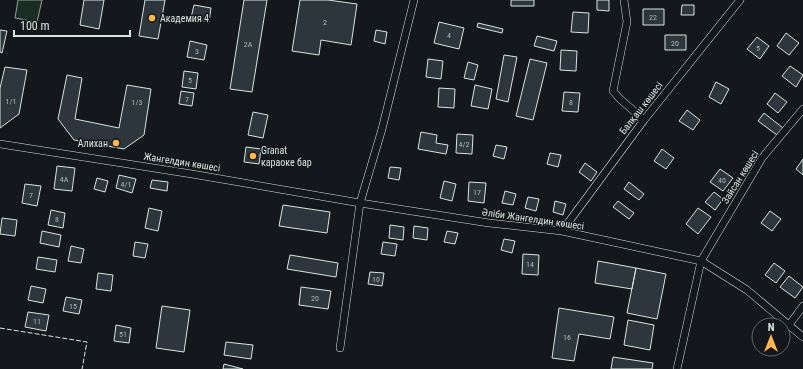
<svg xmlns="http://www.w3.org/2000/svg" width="803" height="369" viewBox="0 0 803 369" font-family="'Roboto Condensed',sans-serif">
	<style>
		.green { fill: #1a2d24; stroke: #939e99 }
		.building { fill: #2c363c; stroke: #d8e6dc }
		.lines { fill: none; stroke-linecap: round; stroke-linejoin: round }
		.minor-casing { stroke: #d8e6dc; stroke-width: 8 }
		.minor { stroke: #14181c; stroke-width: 7 }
		.fence { stroke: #d8e6dc; stroke-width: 1; stroke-dasharray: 5 2; stroke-linecap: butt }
		.poi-dot { fill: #ffb74d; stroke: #14181c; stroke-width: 1.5 }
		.labels { text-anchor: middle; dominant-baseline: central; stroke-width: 3; stroke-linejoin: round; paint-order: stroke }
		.number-label { font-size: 8px; fill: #adbab4 }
		.poi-label { font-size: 10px; fill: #d8e6dc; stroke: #14181c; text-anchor: start }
		.street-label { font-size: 10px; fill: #d8e6dc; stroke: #14181c }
	</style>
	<rect width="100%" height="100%" fill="#14181c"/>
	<!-- green -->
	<path class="green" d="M18,0H42L37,22L15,18Z"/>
	<!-- building -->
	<path class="building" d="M84,0H104L99,29L80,25Z
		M145,0H165L158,39L139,36Z
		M244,0H267L252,92L230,89Z
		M300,0H328L357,4L351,45L321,40L319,55L292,51Z
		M511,0H534V6H511Z
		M597,0H609V11L597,10Z
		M194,5L211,8L209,22L191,18Z
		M682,5H694V15H681Z
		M643,9H664V25H643Z
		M573,12L589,13L588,33L571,32Z
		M439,22L464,28L459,49L434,43Z
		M478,23L503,29L502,33L477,27Z
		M0,30L7,31L2,53L0,52Z
		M376,30L387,32L385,44L374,41Z
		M786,33L799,43L789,55L777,46Z
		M665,35H686V50H665Z
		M537,36L557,41L554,51L534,46Z
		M757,37L769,46L760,59L747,49Z
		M190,41L207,45L204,60L187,57Z
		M561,50L577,51L576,71L560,70Z
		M504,55L517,57L508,102L496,99Z
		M428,59L443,61L441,79L426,77Z
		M530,59L547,63L533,120L516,116Z
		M468,62L478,65L474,80L464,78Z
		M790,66L803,75L796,87L782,76Z
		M5,67L27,70L19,114L0,128V88Z
		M184,71L198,73L196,89L182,87Z
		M67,75L82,78L75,119L119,128L127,85L151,89L144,135L124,149L74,140L58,119Z
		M716,82L729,89L721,104L709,97Z
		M475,85L492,89L488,109L471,106Z
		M439,88L455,89L454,108L438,107Z
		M181,91L194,93L192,106L179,104Z
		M564,92L580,93L578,112L562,111Z
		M775,93L787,102L778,113L767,104Z
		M687,110L700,120L693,130L679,121Z
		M253,112L268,115L263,138L248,135Z
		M764,113L783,128L777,135L758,121Z
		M421,132L437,135L436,143L448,145L446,154L418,149Z
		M457,134L473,135L472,154L456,153Z
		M496,145L507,147L504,159L493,156Z
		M246,147L261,149L259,164L244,162Z
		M662,149L674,158L666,169L654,161Z
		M550,153L561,155L558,167L547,164Z
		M803,159V175L796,169Z
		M585,163L597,172L591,181L579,172Z
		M57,166L75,168L72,191L54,189Z
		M390,167L401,168L399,180L388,178Z
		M720,169L733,178L723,191L710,182Z
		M119,175L136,179L132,193L116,188Z
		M97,178L108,181L105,192L94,189Z
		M152,180L168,182L167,191L150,188Z
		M444,181L456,184L452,201L440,198Z
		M469,182L486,183L484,203L468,201Z
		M629,182L644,194L639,200L624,189Z
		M25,184L41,186L37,206L22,203Z
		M505,191L516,194L513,205L502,203Z
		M714,192L723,199L715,210L705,202Z
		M528,197L539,199L536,211L525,208Z
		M555,201L566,204L563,215L553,212Z
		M618,201L634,213L629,219L613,207Z
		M283,205L330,212L327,233L279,226Z
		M149,208L162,211L158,231L145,228Z
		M698,208L711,217L698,234L686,224Z
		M51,210L65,213L63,228L48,225Z
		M770,211L781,219L772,231L761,223Z
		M2,218L17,220L15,236L0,234Z
		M390,225L404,227L403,240L389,238Z
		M414,226L428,228L427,240L413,238Z
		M42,231L61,235L59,247L40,243Z
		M447,231L458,233L455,244L444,242Z
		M504,239L515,241L512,253L501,250Z
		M135,242L148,244L145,258L133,256Z
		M383,242L397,244L395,256L381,254Z
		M71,246L84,249L81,263L68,261Z
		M523,254L539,255L538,275L522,274Z
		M290,255L338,263L336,277L287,269Z
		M38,257L57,260L55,272L36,269Z
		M598,261L636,268L632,289L595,283Z
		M774,263L785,271L776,283L765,275Z
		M636,268L666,274L657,319L627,313Z
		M370,272L384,273L382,286L368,284Z
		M98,273L113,275L111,291L96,289Z
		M789,276L803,287L795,298L780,287Z
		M31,286L46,289L43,303L28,300Z
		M301,287L331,291L328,309L299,305Z
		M66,297L82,300L79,314L63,311Z
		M162,306L190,310L184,352L156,348Z
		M559,308L614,317L610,339L579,334L574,361L552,358Z
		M28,312L49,315L46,331L25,327Z
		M628,320L654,325L650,350L624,345Z
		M116,325L131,328L129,343L114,341Z
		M226,342L253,345L251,359L224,355Z
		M613,357L653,363L652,369H611Z
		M224,364L243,369H223Z"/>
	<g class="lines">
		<!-- minor casing -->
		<g class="minor-casing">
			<path id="minor" d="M624,0L627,22L613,91L619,98L644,120
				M0,144L192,174L360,203L489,223L562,231L701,261L747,290L803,337
				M562,231L644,120L740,0
				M789,325L803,306
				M340,348L360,203L382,129L414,0
				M677,369L701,261L762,158L803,109"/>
		</g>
		<!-- minor -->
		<use href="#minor" class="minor"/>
		<!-- fence -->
		<path class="fence" d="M0,328L87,342L82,369"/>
	</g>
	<!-- markers -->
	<g class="poi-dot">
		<circle cx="152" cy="18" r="4"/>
		<circle cx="116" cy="143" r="4"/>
		<circle cx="253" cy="156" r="4"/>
	</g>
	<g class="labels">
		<!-- number labels -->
		<g class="number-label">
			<text x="653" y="17">22</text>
			<text x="325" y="22">2</text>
			<text x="449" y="35">4</text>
			<text x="675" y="43">20</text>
			<text x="248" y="44">2А</text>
			<text x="758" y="48">5</text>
			<text x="197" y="51">3</text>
			<text x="190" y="80">5</text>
			<text x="187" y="99">7</text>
			<text x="11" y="101">1/1</text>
			<text x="137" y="102">1/3</text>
			<text x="571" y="102">8</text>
			<text x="464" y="144">4/2</text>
			<text x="64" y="179">4А</text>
			<text x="722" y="180">40</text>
			<text x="126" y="184">4/1</text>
			<text x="477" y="192">17</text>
			<text x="31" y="195">7</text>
			<text x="57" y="219">8</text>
			<text x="530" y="264">14</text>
			<text x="376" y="279">10</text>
			<text x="315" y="298">20</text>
			<text x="73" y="306">15</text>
			<text x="37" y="321">11</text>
			<text x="123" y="334">51</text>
			<text x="567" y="337">16</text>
		</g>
		<!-- poi labels -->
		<g class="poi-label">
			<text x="160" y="18">Академия 4</text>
			<text x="108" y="143" text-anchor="end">Алихан</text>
			<text x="261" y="150">Granat<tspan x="261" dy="12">караоке бар</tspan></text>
		</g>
		<!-- street labels -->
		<g class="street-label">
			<text transform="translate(641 108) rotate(-52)">Балқаш көшесі</text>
			<text transform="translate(182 162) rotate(9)">Жангелдин көшесі</text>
			<text transform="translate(740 177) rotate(-58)">Зайсан көшесі</text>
			<text transform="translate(533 219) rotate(8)">Әліби Жангелдин көшесі</text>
		</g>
	</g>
	<!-- north arrow -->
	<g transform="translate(771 337)"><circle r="19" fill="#14181c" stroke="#626a69"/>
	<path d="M0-3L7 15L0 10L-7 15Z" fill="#ffb74d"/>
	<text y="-6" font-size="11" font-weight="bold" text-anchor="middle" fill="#d8e6dc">N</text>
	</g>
	<!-- scale -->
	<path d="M14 30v6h116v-6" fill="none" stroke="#d8e6dc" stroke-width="2"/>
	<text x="20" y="30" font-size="12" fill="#d8e6dc" stroke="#14181c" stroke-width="3" paint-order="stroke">100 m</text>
</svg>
